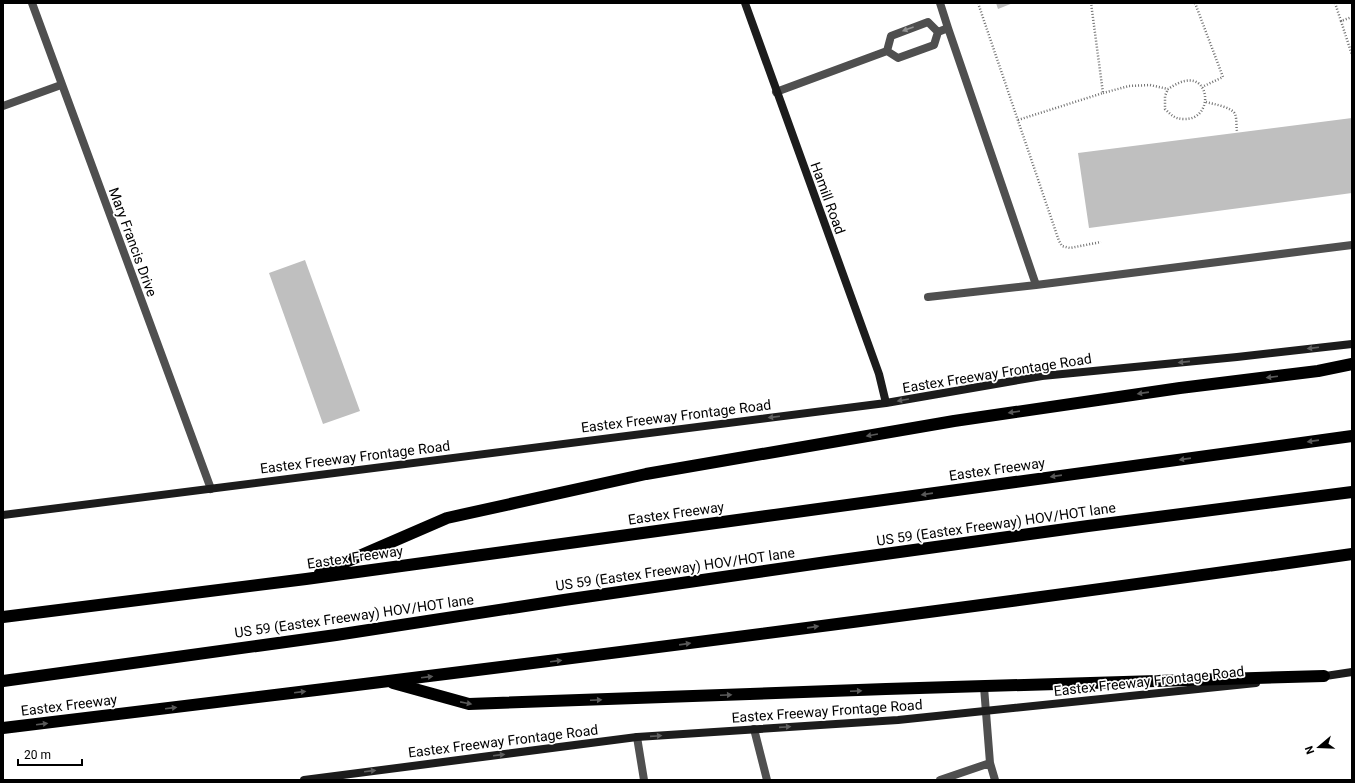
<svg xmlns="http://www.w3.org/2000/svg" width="1355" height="783" viewBox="0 0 1355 783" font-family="Roboto,sans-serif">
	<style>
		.building { fill: #bfbfbf }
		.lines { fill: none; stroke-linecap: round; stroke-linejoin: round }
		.path { stroke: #717171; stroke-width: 2.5; stroke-dasharray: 1 2; stroke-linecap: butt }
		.lane { stroke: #4f4f4f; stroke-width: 8 }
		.street { stroke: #4f4f4f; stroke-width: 8 }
		.secondary { stroke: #1c1c1c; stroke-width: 8 }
		.highway { stroke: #000; stroke-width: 12 }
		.oneway { fill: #959595 }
		.oneway2 { fill: #606060 }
		.oneway3 { fill: #595959 }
		.labels { text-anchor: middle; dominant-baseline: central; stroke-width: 3.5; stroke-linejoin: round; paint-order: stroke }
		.street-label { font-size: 14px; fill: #000; stroke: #fff }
	</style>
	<rect width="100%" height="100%" fill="#fff"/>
	<!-- building -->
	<path class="building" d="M996,3H1013L998,9Z
		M1352,118V193L1089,228L1078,153Z
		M305,260L360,411L323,424L269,273Z"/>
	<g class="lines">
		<!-- path -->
		<path class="path" d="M978,3L1059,241L1062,246L1070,248L1101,242
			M1195,3L1223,77L1202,87
			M1335,3L1341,21L1352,17
			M1341,21L1352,55
			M1103,93L1129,86L1150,85L1168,89C1173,86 1179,82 1185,81C1211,75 1213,120 1184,119C1175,119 1171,115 1165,109V96L1168,89
			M1206,102C1213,104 1232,107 1235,114C1237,119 1236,126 1237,131
			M1018,120L1103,93L1091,3"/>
		<!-- lane -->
		<path class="lane" d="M940,3L948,28
			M887,51L891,36L928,22L938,32
			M776,92L887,51L898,58L934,45L938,32
			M1036,285L1352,245
			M928,297L1036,285L948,28L938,32
			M984,687L990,763L995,780
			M754,729L767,780
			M637,737L644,780
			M940,780L990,763"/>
		<!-- street -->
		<path class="street" d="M32,3L211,489
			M3,106L61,85"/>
		<!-- secondary -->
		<path class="secondary" d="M745,3L879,374L886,403
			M3,515L886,403L1042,376L1237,357L1352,344
			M1319,677L1352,672
			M304,780L637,737L898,720L1256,683"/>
		<!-- highway -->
		<path class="highway" d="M320,573L447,518L646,474L954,421L1180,388L1318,371L1352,364
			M3,617L306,579L1352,436
			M3,681L336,635L564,600L827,562L1088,526L1352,492
			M393,683L469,704L886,689L1324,676
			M3,728C453,674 903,618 1352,554"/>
	</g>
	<!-- one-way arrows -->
	<defs><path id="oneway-solid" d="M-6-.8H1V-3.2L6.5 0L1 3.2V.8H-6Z"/></defs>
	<use class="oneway" href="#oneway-solid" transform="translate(908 29) rotate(160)"/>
	<g class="oneway2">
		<use href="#oneway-solid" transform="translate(1313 348) rotate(173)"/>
		<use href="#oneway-solid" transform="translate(1184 362) rotate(174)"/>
		<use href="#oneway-solid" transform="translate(903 400) rotate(170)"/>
		<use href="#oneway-solid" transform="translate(774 417) rotate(173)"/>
		<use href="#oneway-solid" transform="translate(785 727) rotate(-4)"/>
		<use href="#oneway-solid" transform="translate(656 736) rotate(-4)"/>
		<use href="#oneway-solid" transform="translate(499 755) rotate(-7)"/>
		<use href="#oneway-solid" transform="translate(370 771) rotate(-7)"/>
	</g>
	<g class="oneway3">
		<use href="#oneway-solid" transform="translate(1272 377) rotate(173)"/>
		<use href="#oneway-solid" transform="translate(1143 393) rotate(172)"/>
		<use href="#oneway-solid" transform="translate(1014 412) rotate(172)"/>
		<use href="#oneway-solid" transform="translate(872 435) rotate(170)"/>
		<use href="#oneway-solid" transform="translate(1313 441) rotate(172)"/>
		<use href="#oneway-solid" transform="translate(1185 459) rotate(172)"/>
		<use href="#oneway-solid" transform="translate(1056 476) rotate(172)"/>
		<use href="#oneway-solid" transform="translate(927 494) rotate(172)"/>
		<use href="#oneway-solid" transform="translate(813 627) rotate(-8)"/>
		<use href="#oneway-solid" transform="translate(685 644) rotate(-8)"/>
		<use href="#oneway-solid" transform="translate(556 661) rotate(-7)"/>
		<use href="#oneway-solid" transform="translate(427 677) rotate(-7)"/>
		<use href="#oneway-solid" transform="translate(856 691) rotate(-2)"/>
		<use href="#oneway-solid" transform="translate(300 692) rotate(-7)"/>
		<use href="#oneway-solid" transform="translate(726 695) rotate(-2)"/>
		<use href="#oneway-solid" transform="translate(596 700) rotate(-2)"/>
		<use href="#oneway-solid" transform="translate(466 703) rotate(11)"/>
		<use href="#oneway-solid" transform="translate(171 708) rotate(-7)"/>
		<use href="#oneway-solid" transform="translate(42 724) rotate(-7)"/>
	</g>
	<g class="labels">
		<!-- street labels -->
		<g class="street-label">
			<text transform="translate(828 198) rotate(70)">Hamill Road</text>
			<text transform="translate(133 242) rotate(70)">Mary Francis Drive</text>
			<text transform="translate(997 373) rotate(-9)">Eastex Freeway Frontage Road</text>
			<text transform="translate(676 416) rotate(-7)">Eastex Freeway Frontage Road</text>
			<text transform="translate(355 457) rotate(-7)">Eastex Freeway Frontage Road</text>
			<text transform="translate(997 469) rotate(-8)">Eastex Freeway</text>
			<text transform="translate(676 513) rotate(-8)">Eastex Freeway</text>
			<text transform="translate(996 524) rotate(-8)">US 59 (Eastex Freeway) HOV/HOT lane</text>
			<text transform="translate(355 557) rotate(-8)">Eastex Freeway</text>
			<text transform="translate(675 569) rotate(-8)">US 59 (Eastex Freeway) HOV/HOT lane</text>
			<text transform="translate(354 616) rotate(-8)">US 59 (Eastex Freeway) HOV/HOT lane</text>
			<text transform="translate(1149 681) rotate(-6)">Eastex Freeway Frontage Road</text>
			<text transform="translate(69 705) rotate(-7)">Eastex Freeway</text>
			<text transform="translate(827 711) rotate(-4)">Eastex Freeway Frontage Road</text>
			<text transform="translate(503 741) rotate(-7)">Eastex Freeway Frontage Road</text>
		</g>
	</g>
	<!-- border -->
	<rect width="1355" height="783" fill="none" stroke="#000000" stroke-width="8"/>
	<!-- north arrow -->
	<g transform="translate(1319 747) rotate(251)" stroke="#ffffff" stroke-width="3" paint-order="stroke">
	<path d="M0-3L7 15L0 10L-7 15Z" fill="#000000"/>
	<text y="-6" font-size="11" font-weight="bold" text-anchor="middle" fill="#000000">N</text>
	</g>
	<!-- scale -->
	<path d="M18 759v6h64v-6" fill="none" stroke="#000000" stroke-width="2"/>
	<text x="24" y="759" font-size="12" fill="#000000" stroke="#ffffff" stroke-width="3" paint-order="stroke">20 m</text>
</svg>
